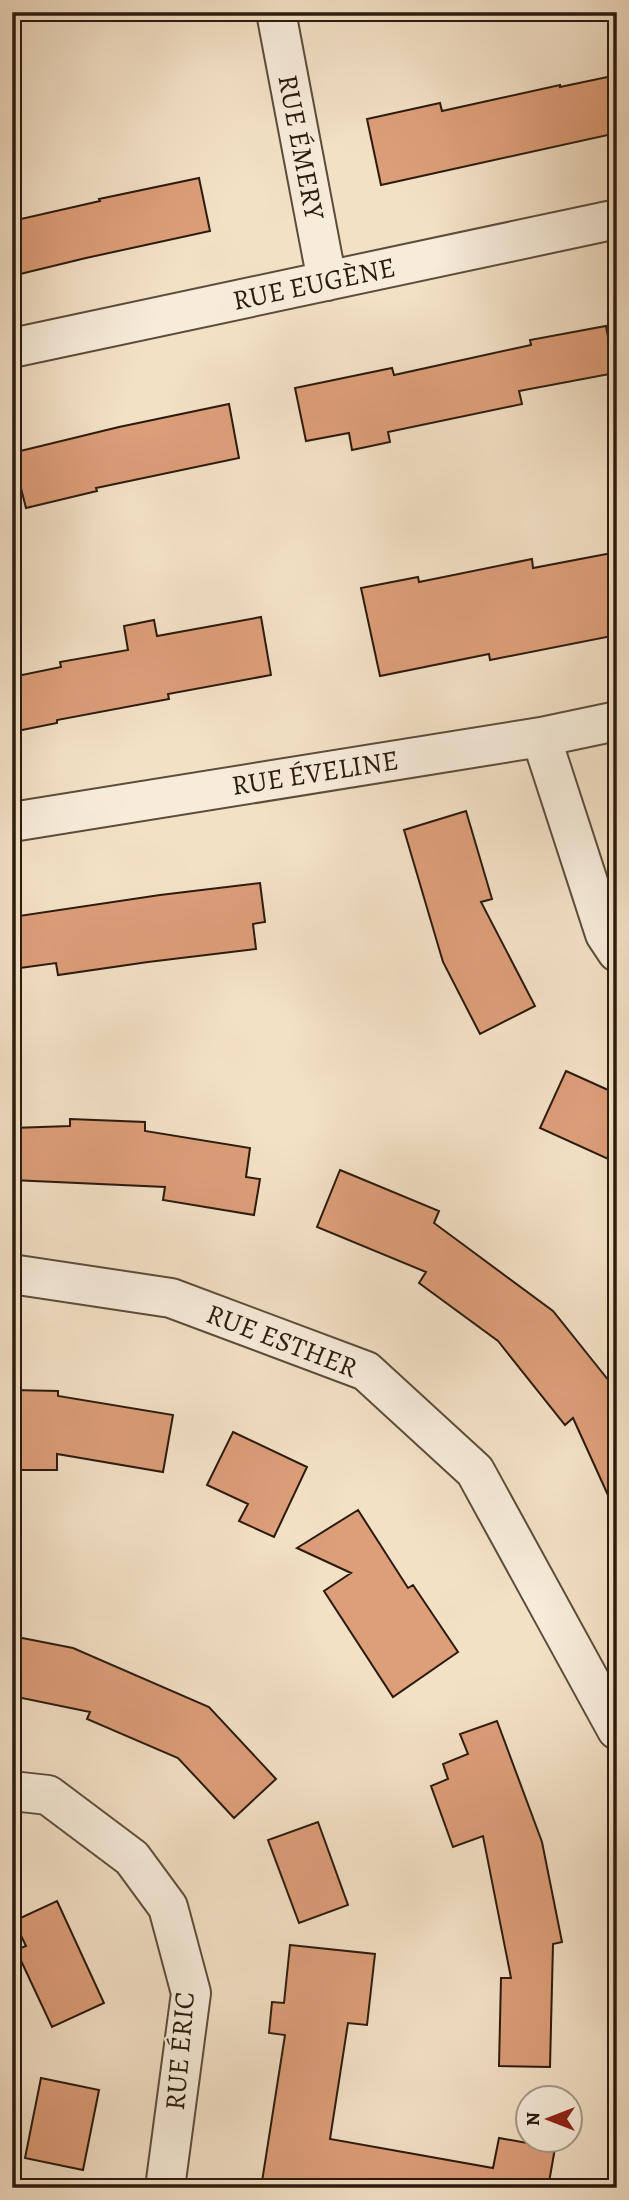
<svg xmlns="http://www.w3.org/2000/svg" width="629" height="2200" viewBox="0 0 629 2200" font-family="Alegreya,serif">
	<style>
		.building { fill: #dd9e7a; stroke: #2b1b0e; stroke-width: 2 }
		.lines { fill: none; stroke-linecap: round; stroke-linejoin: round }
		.street-casing { stroke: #5d4c3c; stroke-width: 42 }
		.street { stroke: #f7ecda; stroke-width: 38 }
		.labels { text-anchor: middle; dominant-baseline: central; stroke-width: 5; stroke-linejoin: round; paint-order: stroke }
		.street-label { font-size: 28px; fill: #2b1b0e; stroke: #f7ecda }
	</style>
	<rect width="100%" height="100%" fill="#f3e1c6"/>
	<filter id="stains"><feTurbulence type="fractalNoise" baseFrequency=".00286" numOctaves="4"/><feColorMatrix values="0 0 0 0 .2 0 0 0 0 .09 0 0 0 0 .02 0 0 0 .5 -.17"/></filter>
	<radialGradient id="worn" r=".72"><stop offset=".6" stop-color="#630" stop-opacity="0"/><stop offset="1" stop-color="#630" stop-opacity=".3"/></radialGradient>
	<!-- building -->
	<path class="building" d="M617,75V133L381,185L367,119L440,103L442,111L560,85V87Z
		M199,178L210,231L86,258L12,276V221L100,201L99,199Z
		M606,326L615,373L519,391L522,404L388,432L390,442L352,450L349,433L306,441L295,388L392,368L394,375L531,345L530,340Z
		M229,404L239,458L96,488L97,491L26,508L12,453L119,427Z
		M617,552V635L490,660L489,654L380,676L361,588L418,577L419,582L532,559L533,568Z
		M261,617L271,675L168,694L169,699L57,720V723L12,732V677L61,667L60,662L128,650L124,626L154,620L157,636Z
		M466,811L492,899L481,902L535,1006L480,1034L443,962L404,830Z
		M260,883L265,922L253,924L256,949L148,962L58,975L56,963L12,969V917L160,895Z
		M566,1071L617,1094V1163L540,1128Z
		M70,1119L145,1122V1131L250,1148L246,1177L260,1179L254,1215L163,1200L165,1187L12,1180V1128L70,1126Z
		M340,1170L439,1211L434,1223L553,1311L617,1391V1515L573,1418L565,1425L498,1341L419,1283L426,1272L317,1227Z
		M12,1390L58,1391V1396L173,1415L163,1472L57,1454V1470H12Z
		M233,1432L307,1467L274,1537L239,1521L248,1504L207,1485Z
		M358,1510L408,1588L413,1585L458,1652L393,1697L324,1591L351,1573L297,1548Z
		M12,1636L73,1648L209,1707L276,1779L234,1818L178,1758L87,1719L90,1712L12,1696Z
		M497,1721L542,1842L562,1942L553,1944L550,2067L499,2066L501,1978H511L483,1836L453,1847L431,1786L448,1779L443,1764L468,1754L460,1734Z
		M318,1822L348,1905L299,1923L268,1840Z
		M57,1901L104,2003L52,2027L16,1950L26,1946L14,1921Z
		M290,1945L375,1954L367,2025L348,2023L330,2139L493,2168L499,2138L555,2148L548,2188H261L285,2035L269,2033L272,2002L284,2003Z
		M41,2078L99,2090L83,2170L25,2158Z"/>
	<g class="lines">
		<!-- street casing -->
		<g class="street-casing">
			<path id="street" d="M276,12L327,281
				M12,348L617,219
				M541,737L605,934L617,952
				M12,822L541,737L617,721
				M12,1275H18L171,1298L366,1371L475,1471L617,1730
				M12,1791L48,1795L132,1858L168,1907L191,1993L165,2188"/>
		</g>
		<!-- street -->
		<use href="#street" class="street"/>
	</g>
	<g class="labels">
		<!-- street labels -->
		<g class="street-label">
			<text transform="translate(301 147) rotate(79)">RUE ÉMERY</text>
			<text transform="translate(314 284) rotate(-12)">RUE EUGÈNE</text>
			<text transform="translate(315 773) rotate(-9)">RUE ÉVELINE</text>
			<text transform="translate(282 1341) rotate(21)">RUE ESTHER</text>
			<text transform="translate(180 2051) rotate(-85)">RUE ÉRIC</text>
		</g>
	</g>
	<!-- margin -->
	<rect width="629" height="2200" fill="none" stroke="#f3e1c6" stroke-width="42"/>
	<rect x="14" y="14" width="601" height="2172" fill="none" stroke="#2b1b0e" stroke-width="3.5"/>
	<rect x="21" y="21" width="587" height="2158" fill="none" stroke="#2b1b0e" stroke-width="2"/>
	<!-- north arrow -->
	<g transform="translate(549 2119) rotate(270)"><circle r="33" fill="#f7ecda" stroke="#a59888" stroke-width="2"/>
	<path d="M0-5L12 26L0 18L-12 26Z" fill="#8f2418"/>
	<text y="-10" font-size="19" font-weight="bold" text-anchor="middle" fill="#2b1b0e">N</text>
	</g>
	<rect width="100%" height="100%" filter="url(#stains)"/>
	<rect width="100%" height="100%" fill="url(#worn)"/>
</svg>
